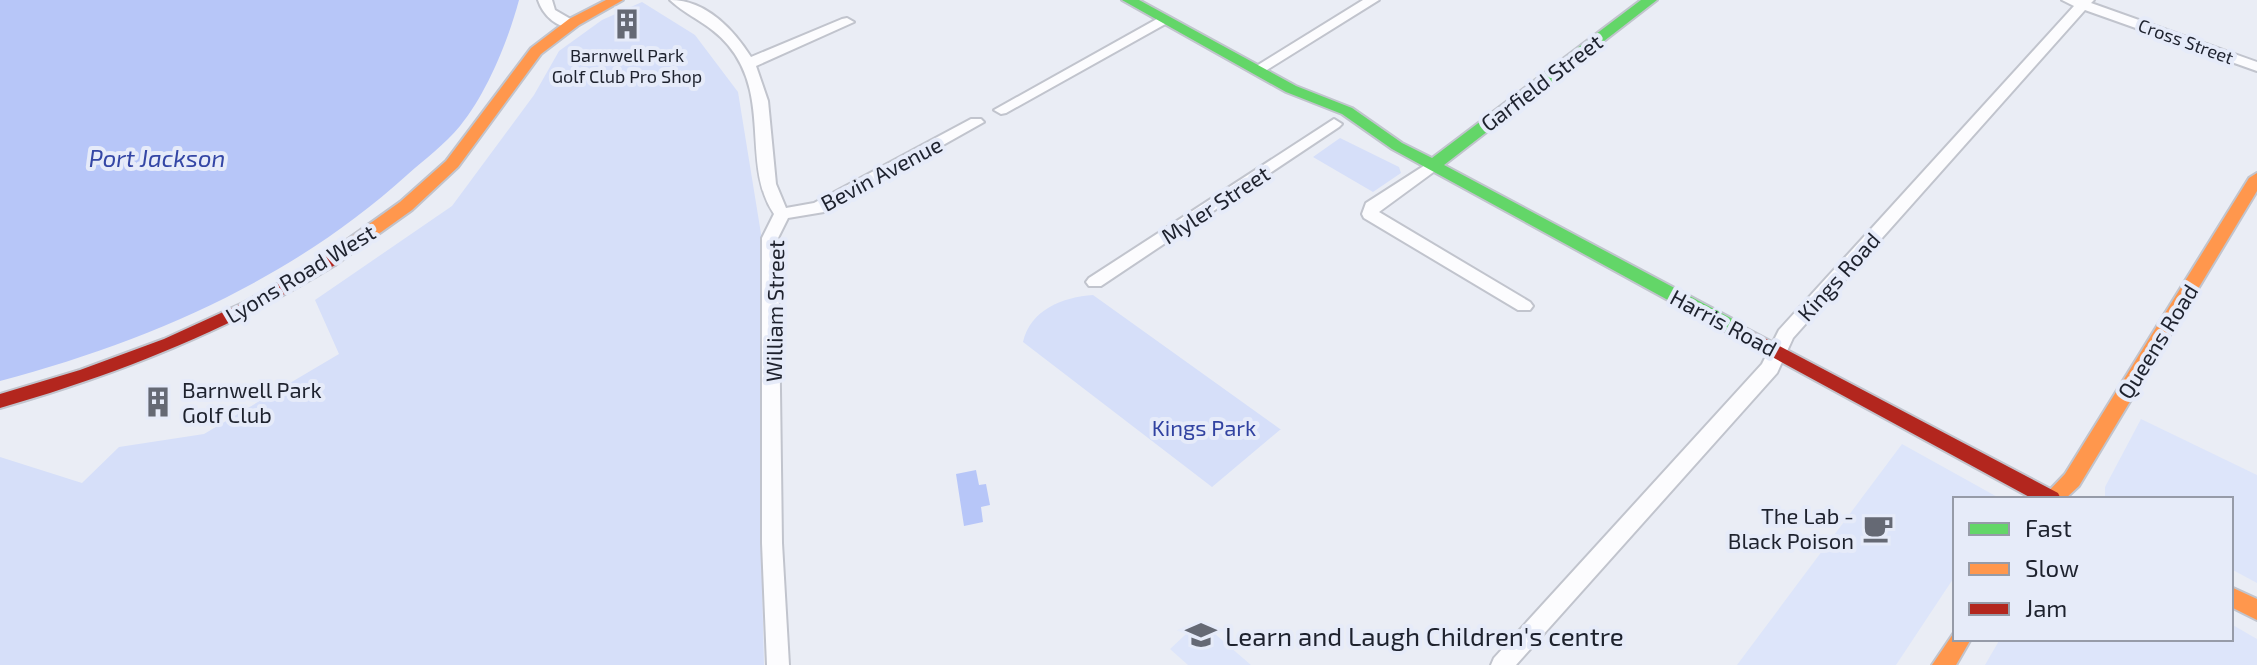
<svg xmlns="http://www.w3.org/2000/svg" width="2257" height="665" viewBox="0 0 2257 665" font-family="'Exo 2',sans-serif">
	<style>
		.built { fill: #dde5fa }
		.green { fill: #d6dff9 }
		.water { fill: #b7c6f8 }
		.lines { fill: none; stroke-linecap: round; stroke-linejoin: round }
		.street-casing { stroke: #c1c4cd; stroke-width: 4 }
		.fast-casing { stroke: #c1c4cd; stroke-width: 4 }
		.slow-casing { stroke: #c1c4cd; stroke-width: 4 }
		.jam-casing { stroke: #c1c4cd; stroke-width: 4 }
		.street { fill: #fcfcfe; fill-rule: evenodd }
		.fast { fill: #63d668; fill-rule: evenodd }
		.slow { fill: #ff974d; fill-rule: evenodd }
		.jam { fill: #b3261e; fill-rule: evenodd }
		.labels { text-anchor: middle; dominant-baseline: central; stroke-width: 8; stroke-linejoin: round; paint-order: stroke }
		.far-street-label { font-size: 18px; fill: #1e222e; stroke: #e6ebf9 }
		.far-poi-label { font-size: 18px; fill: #1e222e; stroke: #e6ebf9 }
		.street-label { font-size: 22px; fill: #1e222e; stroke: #e6ebf9 }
		.poi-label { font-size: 22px; fill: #1e222e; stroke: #e6ebf9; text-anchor: start }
		.park-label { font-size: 22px; fill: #3142a1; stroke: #e6ebf9 }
		.water-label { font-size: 24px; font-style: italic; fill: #3446a5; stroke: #e6ebf9 }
		.near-poi-label { font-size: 26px; fill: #1e222e; stroke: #e6ebf9; text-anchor: start }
	</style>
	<rect width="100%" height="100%" fill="#eaedf5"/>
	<!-- built -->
	<path class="built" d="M2141,419L2257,475V583L2231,569V499H2105V487Z
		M1902,444L2001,499H1955V576L1896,665H1737Z
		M1200,621L1251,665H1188L1170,649Z
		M2231,624L2257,639V665H1985L2000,639H2231Z"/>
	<!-- green -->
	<path class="green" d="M642,2L695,35L738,92L762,240L760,498L764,665H0V457L82,483L119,447L204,434L339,354L315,300L452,206L534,95L559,51L602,20Z
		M1340,138L1399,167L1401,173L1373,192L1313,157Z
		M1093,295L1280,429H1281L1212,487L1023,342C1030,310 1063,297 1093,295Z"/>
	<!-- water -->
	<path class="water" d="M0,0H519C508,41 487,93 460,126C445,144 424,160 407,175C291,280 149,341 0,381Z
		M976,470L979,485L986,484L990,505L981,507L983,522L964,526L956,474Z"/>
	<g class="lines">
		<!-- street casing -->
		<g class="street-casing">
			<path id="street" d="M538,0H552L555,10L574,21V27C557,29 543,15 538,0Z
				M670,0C706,0 733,29 751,57L842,19L847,18L854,22L756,66L768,101L776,184L786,208L814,203L971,119H981L984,122L824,212L788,218L778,238L782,543L789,665H767L762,543V238L774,214C741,165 772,97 728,45C711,24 688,17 670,0Z
				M1363,0H1379L1262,73L1257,74L1250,70Z
				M2062,0H2094L2091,3L2257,62V71L2085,10L1793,338L1777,373L1516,665H1491L1494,658L1762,364L1779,330L2074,6Z
				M1164,15L1171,19L1169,22L1006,113L1001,114L994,110Z
				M1334,119L1342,124L1339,127L1101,286H1089L1086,282L1089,278Z
				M1433,160L1439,162L1441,165L1439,168L1379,212L1530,302L1533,306L1530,310H1518L1364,218L1362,214L1366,203Z"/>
		</g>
		<!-- fast casing -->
		<g class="fast-casing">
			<path id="fast" d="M1122,0H1139L1296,86L1352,108L1402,143L1432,158L1641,0H1657L1444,165L1742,324L1745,329L1742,334H1730L1392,149L1342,114L1286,92Z"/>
		</g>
		<!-- slow casing -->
		<g class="slow-casing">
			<path id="slow" d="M606,0H623L579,25L541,54L458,167L412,210L335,265H323L320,261L323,257L400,202L446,161L531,48L569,19Z
				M2257,173V191L2079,486L2065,499H2041L2065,474L2249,178Z
				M2231,587L2257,599V620L2231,607Z
				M1955,631V639H1971L1956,665H1932Z"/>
		</g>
		<!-- jam casing -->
		<g class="jam-casing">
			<path id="jam" d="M329,255L338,261L335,265C229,330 119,374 0,408V394L80,370L164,339L245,302Z
				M1736,323L2058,493L2061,499H2033L1730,334L1727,329L1730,324Z"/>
		</g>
		<!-- street -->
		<use href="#street" class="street"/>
		<!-- fast -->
		<use href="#fast" class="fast"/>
		<!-- slow -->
		<use href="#slow" class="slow"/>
		<!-- jam -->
		<use href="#jam" class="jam"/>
	</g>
	<!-- icons -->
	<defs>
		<g id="building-bare" transform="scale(2.4)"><path d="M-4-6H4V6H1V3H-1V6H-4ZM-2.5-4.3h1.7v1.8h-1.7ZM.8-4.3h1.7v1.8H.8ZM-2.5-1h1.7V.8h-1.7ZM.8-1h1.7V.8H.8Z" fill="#656974" stroke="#e6ebf9" stroke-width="2.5" paint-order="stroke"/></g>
		<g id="cafe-bare" transform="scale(2.4)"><path d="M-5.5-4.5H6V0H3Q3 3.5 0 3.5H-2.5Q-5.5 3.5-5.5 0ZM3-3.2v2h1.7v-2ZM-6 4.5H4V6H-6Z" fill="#656974" stroke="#e6ebf9" stroke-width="2.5" paint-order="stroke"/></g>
		<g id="school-bare" transform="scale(2.4)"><path d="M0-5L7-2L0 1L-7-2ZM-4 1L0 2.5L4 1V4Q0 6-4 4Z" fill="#656974" stroke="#e6ebf9" stroke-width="2.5" paint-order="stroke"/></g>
	</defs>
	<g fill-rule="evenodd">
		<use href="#building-bare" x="627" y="24"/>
		<use href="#building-bare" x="158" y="402"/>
		<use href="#cafe-bare" x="1878" y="528"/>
		<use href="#school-bare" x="1201" y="635"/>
	</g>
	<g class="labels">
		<!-- far-street labels -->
		<g class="far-street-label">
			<text transform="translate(2186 41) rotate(20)">Cross Street</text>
		</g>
		<!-- far-poi labels -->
		<g class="far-poi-label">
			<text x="627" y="55">Barnwell Park<tspan x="627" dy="21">Golf Club Pro Shop</tspan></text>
		</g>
		<!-- street labels -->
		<g class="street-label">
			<text transform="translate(1541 82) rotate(-37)">Garfield Street</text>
			<text transform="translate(881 173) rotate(-28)">Bevin Avenue</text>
			<text transform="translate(1215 204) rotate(-33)">Myler Street</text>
			<text transform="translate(300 273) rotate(-31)">Lyons Road West</text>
			<text transform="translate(1838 276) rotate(-48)">Kings Road</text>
			<text transform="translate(774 311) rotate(-89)">William Street</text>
			<text transform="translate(1724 322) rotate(28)">Harris Road</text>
			<text transform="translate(2157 341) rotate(-58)">Queens Road</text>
		</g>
		<!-- poi labels -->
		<g class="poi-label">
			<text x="182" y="389">Barnwell Park<tspan x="182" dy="25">Golf Club</tspan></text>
			<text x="1854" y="515" text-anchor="end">The Lab -<tspan x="1854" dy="25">Black Poison</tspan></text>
		</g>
		<!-- park labels -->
		<g class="park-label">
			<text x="1204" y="427">Kings Park</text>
		</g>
		<!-- water labels -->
		<g class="water-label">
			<text x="157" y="157">Port Jackson</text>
		</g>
		<!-- near-poi labels -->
		<g class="near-poi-label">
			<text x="1225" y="635">Learn and Laugh Children's centre</text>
		</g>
	</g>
	<!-- legend -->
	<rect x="1953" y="497" width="280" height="144" fill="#e6ebf9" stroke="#969ba8" stroke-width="2"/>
	<rect x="1969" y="523" width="40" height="12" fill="#63d668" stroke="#969ba8" stroke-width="2"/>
	<text x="2025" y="537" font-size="24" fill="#1e222e">Fast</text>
	<rect x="1969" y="563" width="40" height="12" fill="#ff974d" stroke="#969ba8" stroke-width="2"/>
	<text x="2025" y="577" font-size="24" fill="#1e222e">Slow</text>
	<rect x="1969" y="603" width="40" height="12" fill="#b3261e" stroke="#969ba8" stroke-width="2"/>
	<text x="2025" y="617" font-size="24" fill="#1e222e">Jam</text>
</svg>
